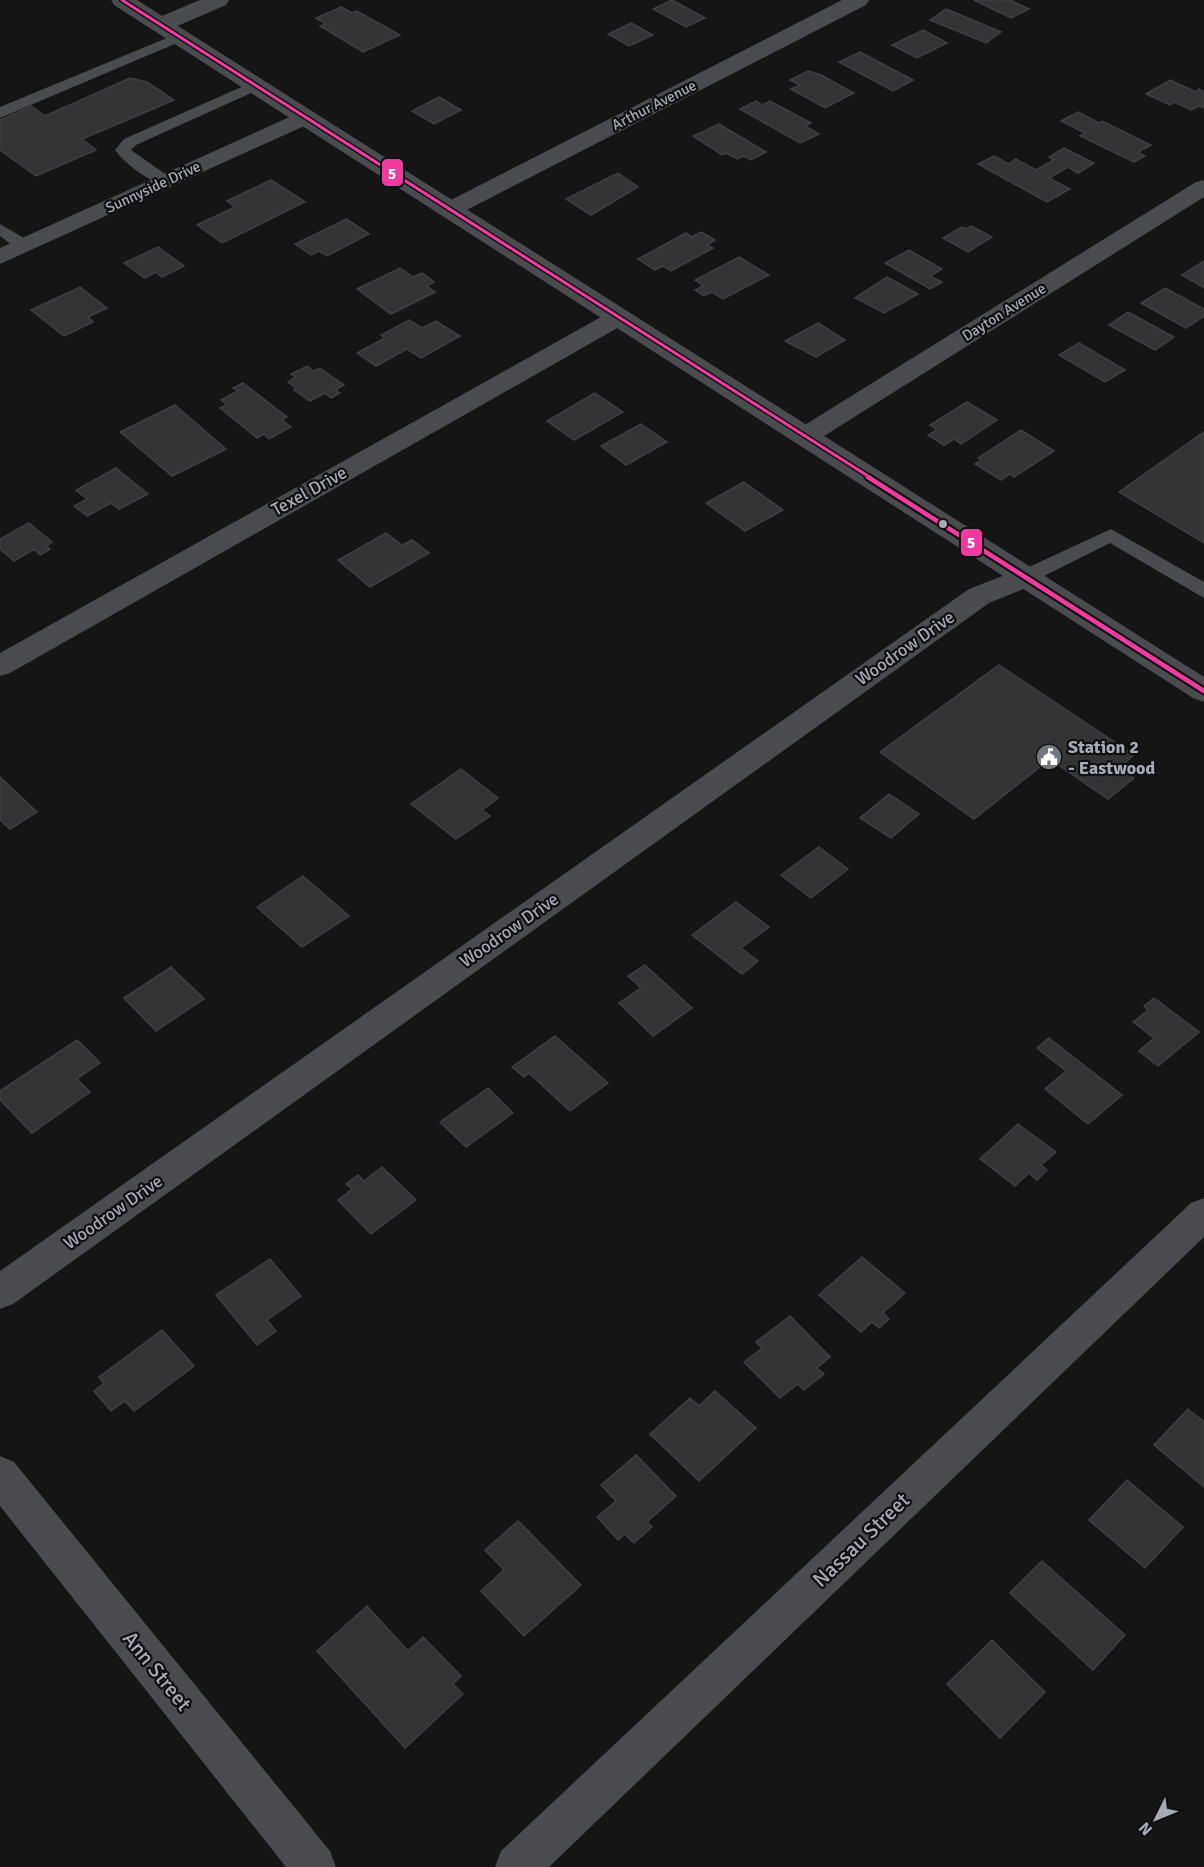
<svg xmlns="http://www.w3.org/2000/svg" width="1204" height="1867" viewBox="0 0 1204 1867" font-family="Signika,sans-serif">
	<style>
		.building { fill: #343436; stroke: #3e3f42; stroke-width: 1.5 }
		.lines { fill: none; stroke-linecap: round; stroke-linejoin: round }
		.service { fill: #4a4b4e; fill-rule: evenodd }
		.minor { fill: #4a4b4e; fill-rule: evenodd }
		.tertiary { fill: #4a4b4e; fill-rule: evenodd }
		.bus-1-far1-casing { stroke: #101011; stroke-width: 6 }
		.bus-1-casing { stroke: #101011; stroke-width: 9 }
		.bus-1-far1 { stroke: #f13a9d; stroke-width: 3 }
		.bus-1 { stroke: #f13a9d; stroke-width: 4.5 }
		.bus-dot { fill: #a7aab6; stroke: #101011; stroke-width: 2 }
		.labels { text-anchor: middle; dominant-baseline: central; stroke-width: 4.5; stroke-linejoin: round; paint-order: stroke }
		.far-street-label { font-size: 15px; fill: #a7aab6; stroke: #101011 }
		.street-label { font-size: 18px; fill: #a7aab6; stroke: #101011 }
		.poi-label { font-size: 18px; font-weight: bold; fill: #a7aab6; stroke: #101011; text-anchor: start }
		.near-street-label { font-size: 21px; fill: #a7aab6; stroke: #101011 }
		.line-badge { stroke: #101011; stroke-width: 2 }
		.badge-label { font-size: 16px; text-anchor: middle; font-weight: bold; fill: #fff }
	</style>
	<rect width="100%" height="100%" fill="#151516"/>
	<!-- building -->
	<path class="building" d="M672,0L705,18L686,27L653,9Z
		M974,0H1010L1029,9L1011,18Z
		M341,7L352,13L357,11L400,35L363,52L320,26L326,24L316,18Z
		M946,9L1001,32L986,43L930,20Z
		M631,23L653,35L629,46L608,34Z
		M923,30L947,43L917,58L892,45Z
		M860,52L913,80L893,91L839,62Z
		M808,71L821,75L854,93L825,108L791,89L800,85L790,80Z
		M130,78L147,82L174,100L82,139L96,150L36,176L0,150V120L31,106L45,116Z
		M1170,80L1196,92L1199,89L1204,92V108L1199,106L1191,110L1174,102L1170,105L1146,94Z
		M439,97L461,110L434,124L412,111Z
		M756,101L762,105L770,101L811,123L805,126L819,134L800,143L740,109Z
		M1078,112L1099,123L1102,121L1151,145L1138,152L1145,156L1134,162L1080,136L1085,133L1061,121Z
		M719,124L766,152L751,160L744,156L737,159L726,153L722,155L693,136Z
		M1064,148L1094,163L1078,173L1068,167L1049,178L1070,189L1047,202L978,164L994,156L1009,164L1016,159L1036,170L1054,160L1049,157Z
		M618,173L638,187L591,215L566,199Z
		M271,180L305,202L222,243L197,225L235,207L227,201Z
		M346,219L369,234L327,256L319,251L311,255L295,244Z
		M971,226L992,237L968,252L943,238L962,227L966,229Z
		M701,232L715,240L707,245L713,248L671,271L663,266L655,270L638,259L686,233L691,237Z
		M158,247L184,266L162,277L156,272L145,278L124,263Z
		M909,250L942,269L930,276L942,282L930,289L885,263Z
		M739,257L769,275L723,299L712,292L704,296L695,290L703,286L695,280Z
		M1204,261V288L1182,275Z
		M400,268L413,277L422,273L434,282L427,286L435,292L391,314L357,289Z
		M887,277L918,294L884,313L855,298Z
		M80,287L107,308L88,317L93,322L64,336L31,310Z
		M1165,288L1204,309V316L1186,328L1141,303Z
		M1128,312L1174,337L1155,350L1109,325Z
		M409,320L422,328L436,321L460,336L421,358L407,349L376,366L357,353L385,338L381,335Z
		M818,323L845,340L816,357L785,341Z
		M1079,343L1125,370L1105,382L1059,355Z
		M307,366L314,371L320,368L344,385L335,390L340,393L331,398L325,393L310,401L294,390L296,388L288,382L296,377L291,374Z
		M243,383L287,417L282,420L291,427L269,439L264,434L257,438L220,408L227,405L221,400L238,391L233,388Z
		M595,393L623,412L574,440L547,421Z
		M967,402L997,420L961,444L954,439L944,445L928,435L937,430L930,425Z
		M175,405L226,449L172,476L120,432Z
		M641,424L667,442L626,465L601,446Z
		M1021,430L1054,451L1014,477L1010,474L1001,480L975,464L981,460L978,458Z
		M1204,432V543L1119,492Z
		M116,468L148,494L119,509L111,503L87,516L74,506L87,499L76,490Z
		M744,482L783,510L745,531L706,503Z
		M29,523L52,542L47,546L50,549L40,555L34,549L14,561L0,549V539Z
		M386,533L402,545L412,540L429,553L370,587L338,560Z
		M999,665L1134,755L1119,768L1134,778L1108,799L1050,759L974,819L880,752Z
		M461,769L498,798L482,810L490,816L456,839L411,804Z
		M0,777L37,812L10,829L0,820Z
		M889,794L919,814L891,838L860,818Z
		M819,847L848,869L811,898L781,875Z
		M303,876L349,916L302,947L257,907Z
		M736,902L769,927L741,948L758,961L742,974L692,935Z
		M645,965L692,1008L653,1036L619,1003L641,988L628,976Z
		M171,967L204,999L156,1031L124,998Z
		M1154,998L1199,1032L1158,1066L1139,1051L1154,1038L1133,1022L1148,1010L1144,1006Z
		M555,1036L608,1083L570,1111L529,1073L524,1077L512,1067Z
		M1049,1038L1122,1095L1088,1124L1045,1089L1066,1071L1037,1048Z
		M77,1040L100,1063L77,1079L90,1092L32,1133L0,1100V1091Z
		M488,1088L513,1113L466,1147L440,1122Z
		M1018,1124L1056,1152L1041,1165L1047,1170L1037,1180L1029,1173L1015,1186L980,1159Z
		M382,1167L416,1200L371,1234L338,1200L352,1189L346,1184L358,1175L364,1181Z
		M862,1257L905,1293L883,1313L889,1319L879,1328L872,1322L861,1332L819,1295Z
		M270,1259L301,1296L267,1320L276,1331L257,1345L216,1295Z
		M790,1316L830,1357L817,1368L824,1374L804,1390L798,1384L780,1398L744,1362L762,1348L756,1342Z
		M162,1330L194,1366L134,1411L125,1401L111,1411L94,1391L104,1383L99,1377Z
		M715,1391L756,1428L699,1481L650,1434L690,1398L699,1406Z
		M1188,1409L1204,1422V1487L1154,1445Z
		M636,1455L676,1496L647,1522L652,1527L634,1543L625,1534L618,1540L597,1517L616,1501L601,1485Z
		M1127,1480L1183,1527L1145,1568L1089,1520Z
		M518,1521L581,1585L524,1636L481,1591L504,1570L485,1550Z
		M1042,1561L1125,1635L1093,1670L1010,1593Z
		M367,1606L408,1651L423,1637L461,1676L453,1684L463,1694L405,1748L317,1651Z
		M992,1640L1045,1692L1000,1738L947,1684Z"/>
	<g class="lines">
		<!-- service -->
		<path class="service" d="M179,33L184,34L186,37L184,40L0,118V107Z
			M257,80L262,82L265,85L262,88L136,145L131,150L171,178L173,181L171,184C155,188 124,163 115,150L124,139Z
			M0,224L31,242L33,246L31,250H19L0,236Z
			M1111,529L1204,582V598L1110,543L1030,583H1016L1013,578L1016,573Z"/>
		<!-- minor -->
		<path class="minor" d="M200,0H229L226,5L168,30H152L149,25L152,20Z
			M842,0H869L866,5L459,214L451,216L443,214L439,209L443,204Z
			M305,110L313,112L316,117L313,122L0,264V248Z
			M1204,180V197L813,443L804,445L795,443L791,437L795,431L1196,182Z
			M619,309L628,312L632,317L628,322L10,673L0,676V653L610,312Z
			M1023,568L1033,571L1037,578L1033,585L989,603L13,1304L0,1309V1271L969,589Z
			M1204,1198V1237L549,1867H495L501,1851L1191,1203Z
			M0,1456L14,1462L330,1851L336,1867H286L0,1506Z"/>
		<!-- tertiary -->
		<path class="tertiary" d="M111,0H137L1204,677V702L1193,698L114,5Z"/>
		<!-- bus-1-far1 casing -->
		<g class="bus-1-far1-casing">
			<path id="bus-1-far1" d="M122,0L871,478"/>
		</g>
		<!-- bus-1 casing -->
		<g class="bus-1-casing">
			<path id="bus-1" d="M868,477L1204,691"/>
		</g>
		<!-- bus-1-far1 -->
		<use href="#bus-1-far1" class="bus-1-far1"/>
		<!-- bus-1 -->
		<use href="#bus-1" class="bus-1"/>
	</g>
	<!-- icons -->
	<defs>
		<g id="civic-disc" transform="scale(1.35)"><circle r="9.5" fill="#74767e" stroke="#101011"/><path d="M-.6-6.5H3V-4.5H.6V-3L4-1V1h2V6H-6V1h2V-1L-.6-3ZM-1.2 2.5V6h2.4V2.5Z" fill="#fff"/></g>
	</defs>
	<g fill-rule="evenodd">
		<use href="#civic-disc" x="1049" y="757"/>
	</g>
	<!-- markers -->
	<circle class="bus-dot" cx="943" cy="524" r="5"/>
	<g class="labels">
		<!-- far-street labels -->
		<g class="far-street-label">
			<text transform="translate(654 105) rotate(-27)">Arthur Avenue</text>
			<text transform="translate(153 187) rotate(-25)">Sunnyside Drive</text>
			<text transform="translate(1004 312) rotate(-32)">Dayton Avenue</text>
		</g>
		<!-- street labels -->
		<g class="street-label">
			<text transform="translate(309 491) rotate(-29)">Texel Drive</text>
			<text transform="translate(905 648) rotate(-35)">Woodrow Drive</text>
			<text transform="translate(509 930) rotate(-35)">Woodrow Drive</text>
			<text transform="translate(113 1212) rotate(-35)">Woodrow Drive</text>
		</g>
		<!-- poi labels -->
		<g class="poi-label">
			<text x="1068" y="747">Station 2<tspan x="1068" dy="21">- Eastwood</tspan></text>
		</g>
		<!-- near-street labels -->
		<g class="near-street-label">
			<text transform="translate(861 1540) rotate(-44)">Nassau Street</text>
			<text transform="translate(157 1671) rotate(51)">Ann Street</text>
		</g>
	</g>
	<g class="line-badge">
		<rect x="381" y="158" width="23" height="29" rx="6" fill="#f13a9d"/>
		<rect x="960" y="528" width="23" height="29" rx="6" fill="#f13a9d"/>
	</g>
	<g class="badge-label">
		<text x="392" y="179">5</text>
		<text x="971" y="548">5</text>
	</g>
	<!-- north arrow -->
	<g transform="translate(1156 1819) rotate(227)" stroke="#101011" stroke-width="4.5" paint-order="stroke">
	<path d="M0-4.5L10 22L0 15L-10 22Z" fill="#a7aab6"/>
	<text y="-9" font-size="16" font-weight="bold" text-anchor="middle" fill="#a7aab6">N</text>
	</g>
</svg>
